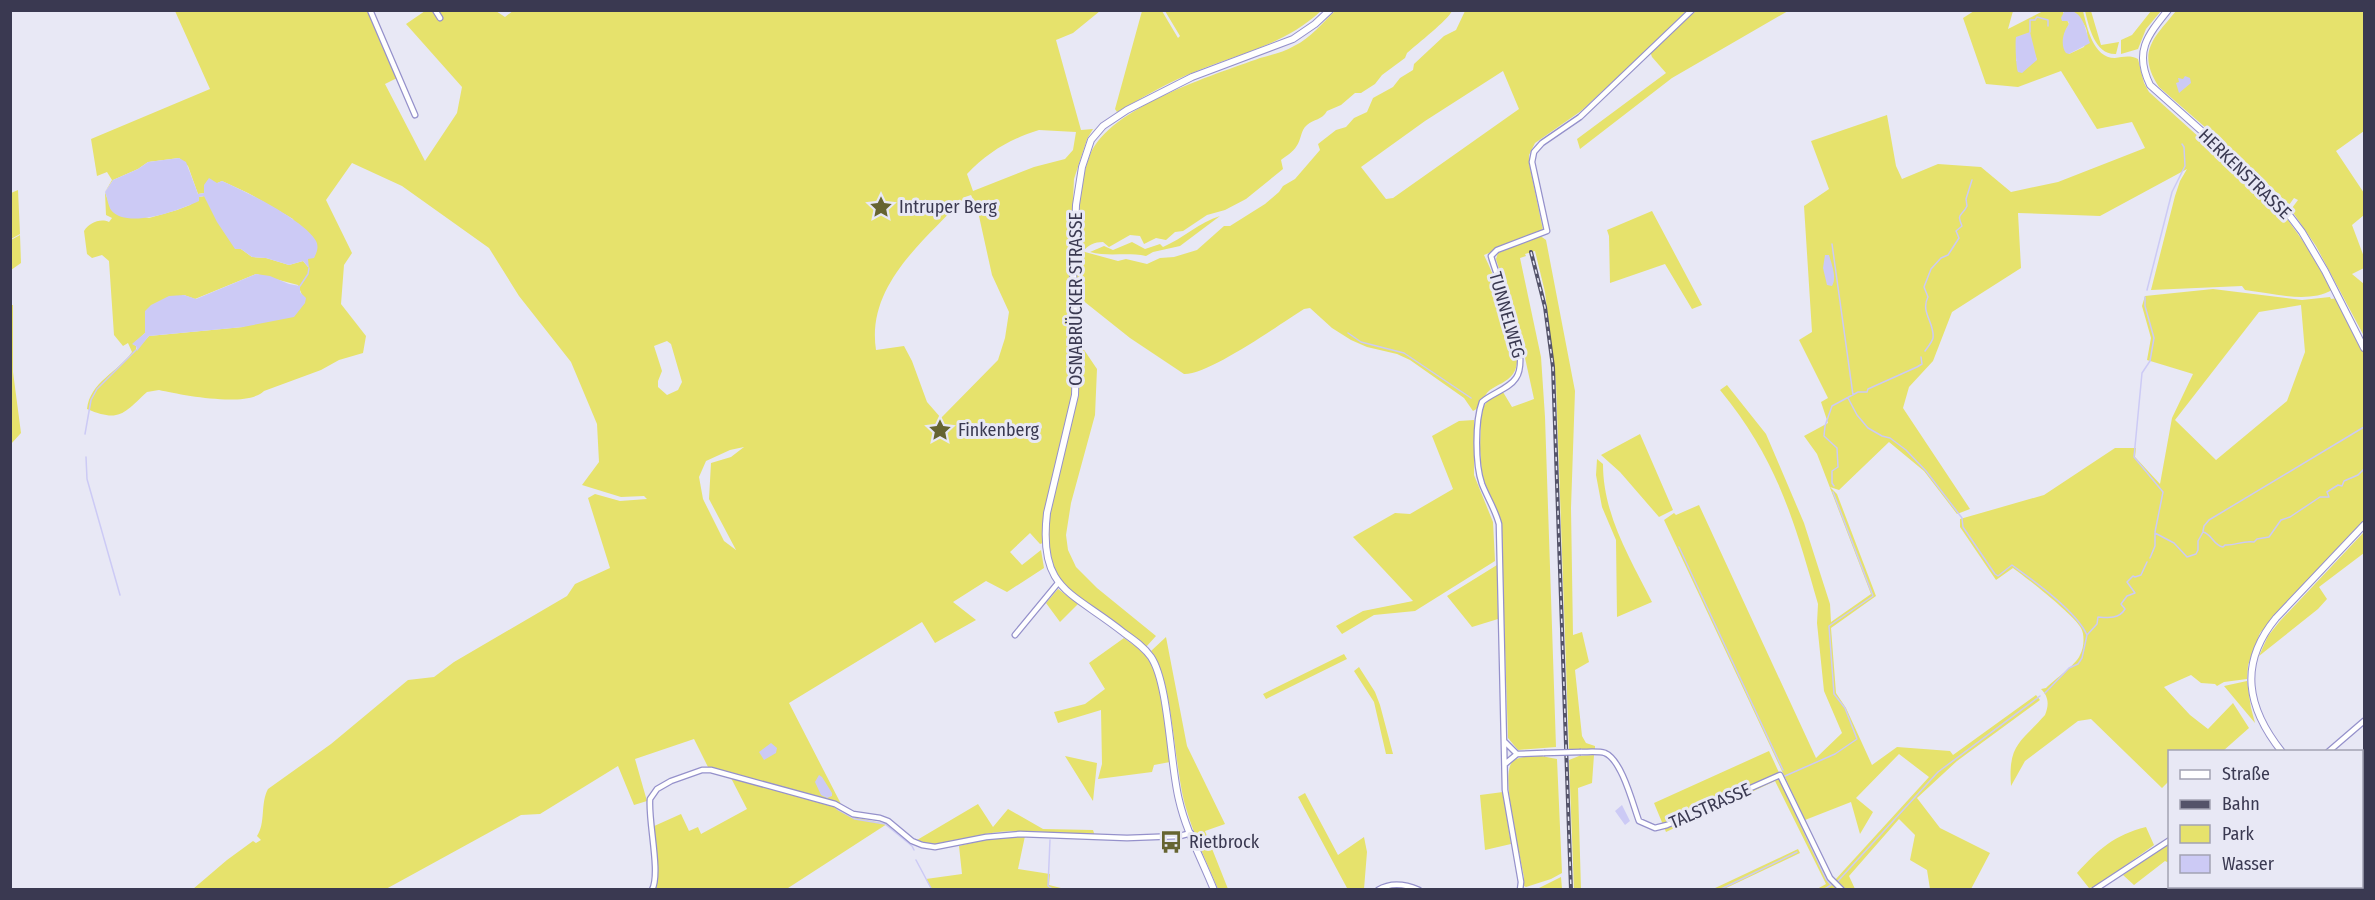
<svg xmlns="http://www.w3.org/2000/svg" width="2375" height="900" viewBox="0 0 2375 900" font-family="'Fira Sans Condensed',sans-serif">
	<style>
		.green { fill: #e6e26c; fill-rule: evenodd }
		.water { fill: #cccaf5 }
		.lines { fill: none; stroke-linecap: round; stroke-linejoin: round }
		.stream { stroke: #cccaf5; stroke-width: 1.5 }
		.minor-casing { stroke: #9591cb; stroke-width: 7 }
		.secondary-casing { stroke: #9591cb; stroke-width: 8 }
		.minor { stroke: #fff; stroke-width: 4.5 }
		.secondary { stroke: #fff; stroke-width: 6 }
		.rail-casing { stroke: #545369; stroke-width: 4 }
		.rail { stroke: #e8e8f5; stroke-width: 1.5; stroke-dasharray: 4.5; stroke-linecap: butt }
		.minor-bridge-casing { stroke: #9591cb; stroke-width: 7; stroke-linecap: butt }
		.minor-bridge { stroke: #fff; stroke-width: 4.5 }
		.labels { text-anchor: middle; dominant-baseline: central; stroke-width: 6; stroke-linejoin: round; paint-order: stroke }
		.street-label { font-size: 18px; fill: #3a3951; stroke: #e8e8f5 }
		.poi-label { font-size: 18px; fill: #3a3951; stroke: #e8e8f5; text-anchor: start }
	</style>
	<rect width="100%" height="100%" fill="#e8e8f5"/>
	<!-- green -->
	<path class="green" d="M514,10L1100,11L1073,33L1056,40L1081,130L1093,129L1087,139L1074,179L1069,292L1072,332L1097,369L1095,415L1071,503L1066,535L1068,550L1076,567L1097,588L1156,636L1146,647L1070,590C1055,575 1051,561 1049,541L1040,544L1030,533L1010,552L1022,565L1041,550L1044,568L1007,592L986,581L953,602L976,620L935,643L922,622L789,703L841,804L708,767L694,739L635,759L647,801L634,805L618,766L540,814L521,815L386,889H193L227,860L253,841L256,843L261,840L257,836C266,823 260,804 268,789L331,744L408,680L434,677L454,662L567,596L575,584L610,568L588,498L595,494L620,501L647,499L644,496L621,497L582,485L599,462L597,424L571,362L519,296L489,248L402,186L352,163L326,200L352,253L344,265L341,304L366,336L363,353L339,360L321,370L264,391C247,408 182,395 159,390L147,392C124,413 120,423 87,409C90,382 118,372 132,352L128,343L123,346L114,335L109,261L102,255L92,258L87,254L84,231C89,223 100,218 109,222L112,218L106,215L105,192L112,180L107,172L97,176L91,139L210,89L175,11H368L397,78L385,84L425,161L457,113L462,87L406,24L425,11H496L505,17ZM1039,130L1076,132L1073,150L1065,159L1034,167L973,191L967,174C988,152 1010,139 1039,130ZM179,158L188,166L198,194L204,193L206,188L222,181L248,193L293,219L308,259V267L303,261L289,265L266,258L252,257L241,249L205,196L199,197L190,205L177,210L149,218L111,209L105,192L113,180L138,169L148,162ZM971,195L977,207L992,275L1009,312L1005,338L998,360L941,418L927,402L912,361L904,346L876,350C866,285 925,240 965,197ZM256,274L298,285L302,295L243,327L149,336L136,350V346L133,344L145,333L146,311L184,295L195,299ZM667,341L671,344L682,382L678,390L667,395L658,387V381L662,371L654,346ZM744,447L731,457L711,463L709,499L736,550L724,541L703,499L699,477L706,461L730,450Z
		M1142,11H1162L1178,38L1180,36L1165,11H1321C1282,47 1235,54 1187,75C1163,85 1140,99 1117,112L1115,109Z
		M1335,11H1452C1448,20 1417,44 1407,53L1405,58L1382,75L1375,84L1361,93H1355L1341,105L1327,111C1322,120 1314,119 1307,125C1300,131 1302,139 1296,147C1293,152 1286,156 1281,160L1283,169L1246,199L1225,210L1207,215L1183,231L1175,232L1166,240L1156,238L1144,244L1140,236L1130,235L1109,247L1103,242C1094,242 1089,245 1083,251L1085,252L1118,261L1126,259L1147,264L1160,258L1174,257L1197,250L1224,226H1230L1265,204L1279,192L1283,186L1295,179L1320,150L1318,144L1336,130L1346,127L1354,118L1367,112L1373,98L1393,87L1400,78L1413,70L1414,64L1444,36L1456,30L1465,11H1689L1581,111L1535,143L1529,155V163L1543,230L1484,255C1494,276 1529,354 1513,374C1507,382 1497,385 1490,390C1482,396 1481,408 1473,411L1464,398L1410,360L1397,354L1367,347L1351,340L1332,328L1310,308L1304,309C1280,324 1209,375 1184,374L1130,338L1076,295C1078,253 1075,192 1090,155C1109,107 1214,75 1260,58C1271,55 1284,52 1294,46C1311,38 1322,23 1335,11ZM1503,71L1519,109L1393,198L1386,199L1361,167L1425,121Z
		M1696,11H1788L1672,78L1580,149L1577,139L1666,73L1652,57L1650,51Z
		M1974,11H2013L2008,29L2043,11H2065L2063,12L2069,24L2064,35L2069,54L2084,47C2092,30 2084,23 2072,11H2083C2087,27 2093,58 2115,58C2123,57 2130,55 2138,59L2144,83L2149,92L2283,213L2305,244L2332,290C2308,304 2272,293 2245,290L2242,286L2151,290L2175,196L2180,181L2187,169L2100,216L2018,213L2021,268L1952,312L1933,361L1909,387L1903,408L1970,509L1957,514L1924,471L1889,442L1839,490L1830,487L1837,494L1876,596L1831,628L1836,693L1846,708L1872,765L1897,747L1950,751L1953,755L2036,695L2040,700L1957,761L1917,798L1940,828L1990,853L1971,889H1930L1927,870L1910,860L1915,835L1899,819L1849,876L1855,889H1846L1835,880L1929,777L1899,754L1856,798L1873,812L1860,834L1851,802L1805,820L1664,520L1674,513L1676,515L1699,505L1816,758L1842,733L1824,691L1817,623L1818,604C1794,520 1777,459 1720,390L1727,385L1766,434L1804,523L1830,604L1831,622L1871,594L1817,454L1804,436L1828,423L1821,402L1828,398L1799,340L1812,332L1804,206L1829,189L1811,141L1887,115L1896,166L1902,179L1938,164L1981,167L2011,192L2058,182L2145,148L2132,122L2097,129L2061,71L2018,87L1986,84L1963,18ZM2031,43L2037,60L2016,61L2017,49Z
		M2085,11H2091L2101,45L2119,42L2116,54C2095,55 2089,27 2085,11Z
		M2151,11H2161L2146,29L2138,49L2121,54V40L2132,35Z
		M2176,11H2364V131L2336,151L2364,193V215L2352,225L2364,257V268L2352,274L2364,284V336L2316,246L2292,211V208L2298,200L2294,198L2289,205L2253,169L2159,87C2136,52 2154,38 2176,11Z
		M18,190L20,234L11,239V193Z
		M1652,211L1702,305L1692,309L1665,264L1610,283L1609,236L1607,230Z
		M1220,216L1180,246L1153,252L1146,256C1127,252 1108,257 1090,252L1104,246L1113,250L1132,242L1145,249L1160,244L1163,247C1182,239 1200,222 1220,216Z
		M20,235L21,263L11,270V240Z
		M1539,235L1546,240L1575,391L1571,508L1573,635L1582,632L1589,662L1575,670L1582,736L1586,743L1595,746V750L1569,749L1556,383L1545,292L1535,251L1525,254L1526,256L1520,258L1541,357L1545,417L1556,747L1518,750L1508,738L1501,526L1482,475L1480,449L1481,415L1484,406L1489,399L1503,392L1512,407L1534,399L1520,335L1496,259L1498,253Z
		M2213,289L2302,300L2330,297L2331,299L2338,298L2364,353V522L2260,633L2248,665L2247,679L2224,682L2217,686L2215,684L2201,683L2191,675L2164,687L2190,715L2208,729L2233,703L2249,728L2223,751L2170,752L2169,781L2162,788L2091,719L2078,721L2025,761L2011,786C2008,744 2020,743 2045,715C2049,705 2049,697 2041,689L2046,688C2055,679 2076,665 2080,655C2084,648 2085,635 2081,628C2073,614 2028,579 2013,568L1996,580L1960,527V519L2044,495L2115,448H2136L2135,457L2160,484L2172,418L2193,374L2147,360L2151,338L2142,306L2145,296ZM2301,305L2305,352L2287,401L2216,460L2175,420L2259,312Z
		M11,305H13V372L21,433L11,444Z
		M1474,420V475L1493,522L1495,561L1415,611L1374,615L1342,634L1336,626L1363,611L1413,601L1353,537L1395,513L1410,514L1453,489L1432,436L1459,421Z
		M1640,434L1673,510L1659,517L1620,472L1601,455Z
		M1597,459L1603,464C1603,515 1630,558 1652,602L1617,617L1616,540L1602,507L1596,475Z
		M2364,532V553L2319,587L2327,599L2318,609L2259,656L2268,636L2280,621Z
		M1497,565L1498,619L1472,627L1447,596Z
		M1058,589L1078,604L1060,622L1046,603Z
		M1166,637L1187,746L1225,824L1205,831L1228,889H1218C1207,863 1194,836 1186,808C1174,770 1173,676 1151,651Z
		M1124,638C1131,643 1140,649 1146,656C1166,683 1165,730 1170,762L1154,765L1152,772L1098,779L1102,764L1101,710L1058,723L1054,712L1085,704L1105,689L1089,663Z
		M1344,654L1347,659L1266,699L1263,694Z
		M1359,667L1375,692L1380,705L1393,754H1386L1374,702L1354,671Z
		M2247,681L2251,708L2255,723L2224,686Z
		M1769,751L1829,880L1838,889H1817L1826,884L1775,781L1666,832L1654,803Z
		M1594,755L1592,783L1578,788L1581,889H1574L1569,760L1579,756Z
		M1065,756L1097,763L1093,801Z
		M1541,756L1557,759L1562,873L1551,879L1526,887L1524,886V877C1521,858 1499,773 1513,761C1521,755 1531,757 1541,756Z
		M731,778L834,807L852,817L887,824L785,890L656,889L658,870L652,827L681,814L689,831L698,827L701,834L747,809Z
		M1503,792L1511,844L1485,850L1480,795Z
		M1305,793L1338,855L1364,837L1367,852L1364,889H1345L1347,888L1298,797Z
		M978,804L993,827L1008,809L1043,829L1093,830L1095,836C1060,834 1020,827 985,834C965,838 936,851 917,840Z
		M2146,827L2154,845L2097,886L2089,888L2077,873C2099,849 2114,835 2146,827Z
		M1025,836L1018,869L1050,874L1049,885L1065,889H931L926,879L962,874L959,846L988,839Z
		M2169,843V863L2165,861L2134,885L2123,875Z
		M1798,849L1800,853L1724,889H1713Z
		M1561,877L1562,889H1537Z"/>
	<!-- water -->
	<path class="water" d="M2065,10C2084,10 2085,29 2090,43L2069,54L2066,53C2060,45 2063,32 2069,24L2068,21H2062L2061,18Z
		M2030,32L2037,60L2022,73L2018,72C2016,68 2015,42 2016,37Z
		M2185,76L2190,78L2191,83L2179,93L2176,83L2179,82L2178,78L2183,79Z
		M179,158L186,162L198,194L204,193V185L209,178L217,183L222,181C245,191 304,220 316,241C319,247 317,252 314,258L308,259L309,268L303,261L289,265L266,258L252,257L241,249H235L217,222L204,196L199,197V201C180,210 127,230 111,210C108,205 107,197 105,192L113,180L138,169L148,162Z
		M1825,255H1829C1832,265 1837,278 1832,286L1827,285L1823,268Z
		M256,274L270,276L289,284L300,286V292L306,298L305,303L294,317L243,327L149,336L137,351L136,346L132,344L145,333V311L151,305L169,296L184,295L196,299Z
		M771,743L777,748L776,753L764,760L759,752Z
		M819,775L822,777L832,793V796L827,798L821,795L815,782Z
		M1622,805L1630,821L1625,825L1615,811Z"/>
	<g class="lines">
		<!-- stream -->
		<path class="stream" d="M2030,32V20H2035L2037,17L2048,20V26
			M1832,244L1853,395
			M300,286L308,274L309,268
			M2147,290L2172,192L2185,166L2184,147L2182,144
			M2145,297V306L2154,338L2150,361L2142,373L2134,457L2163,492L2155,532
			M1348,333L1361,342L1404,353L1471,398
			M1925,351C1928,347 1932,342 1933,338C1935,323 1920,312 1928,297L1924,287L1931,269L1941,258L1948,255L1959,238L1956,231L1962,226C1956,212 1962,217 1967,206L1966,199L1972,180
			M1848,398L1857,415L1868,428L1882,436L1890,438L1906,450L1926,471L1962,518L1963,527L1995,574L1998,576L2012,565C2034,581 2076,611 2087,635
			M85,434L91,400L97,389L136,350
			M86,457L87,479L120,595
			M1834,486L1832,483V471L1838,467L1837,448L1824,436L1825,426L1832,406L1858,392H1867L1868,389L1917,367L1922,364L1921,357
			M2203,531L2204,526L2209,520L2364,427
			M1679,547L1783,770
			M2150,558L2155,546V533L2174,543L2187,557L2196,554L2198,550V541L2203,532C2212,534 2213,545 2223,547L2225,545C2235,546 2243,540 2254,542L2257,539L2269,537L2281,520L2290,517L2320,497H2329L2327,492L2338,485L2342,486L2344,481L2358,475L2364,469
			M2045,693L2069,668L2078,664L2082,658L2087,635L2097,624L2098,617C2109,618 2119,619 2125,609L2121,604L2127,596L2135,593L2127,582L2133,576L2135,577L2141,575L2147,562
			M1785,776L1835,754L1857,739L1845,708L1834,694L1829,626L1873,596L1833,492
			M1782,784L1826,879L1831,885L1823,890
			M837,809L855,819L885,824L912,846L914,850
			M1050,840L1048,886L1054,890
			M916,860L932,890
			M1838,881L1938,772L2040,696
			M1719,890L1797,852"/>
		<!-- minor casing -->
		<g class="minor-casing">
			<path id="minor" d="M370,10L415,115
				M435,10L440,18
				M1015,635L1058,583
				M1505,742L1517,754
				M1581,752C1589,752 1599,751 1605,753C1622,760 1633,805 1639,821L1655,828L1667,825L1780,775L1830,878L1842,890
				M2328,752L2364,721
				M1505,764L1517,754L1544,753
				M652,890C661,873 648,822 650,799L657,789L671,781L702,770H711L835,804L853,814L880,818L888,821L912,841L922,845L935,847L986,837L1020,834L1127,838L1180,836L1191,833
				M1378,890C1391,882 1405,884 1419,890
				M1520,890L1521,882L1505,790L1499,524C1495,509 1487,497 1482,484C1475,464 1475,421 1482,402C1492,393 1509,389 1516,378C1532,355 1498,283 1491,256L1497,250L1547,231L1532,162L1534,152L1542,143L1580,117L1692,10
				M2094,890L2170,840"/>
		</g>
		<!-- secondary casing -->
		<g class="secondary-casing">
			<path id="secondary" d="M2168,10C2147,36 2134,52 2150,85L2260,183L2286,211L2302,232L2325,271L2364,348
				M2282,752C2247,708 2238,664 2276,618L2364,525
				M2362,850L2364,854
				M1214,890C1202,860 1186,831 1179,800C1170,765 1169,684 1151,657C1144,647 1134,640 1124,633C1072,591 1038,591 1047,513L1075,395L1076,361L1073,284L1076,205L1082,167L1091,140L1103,126L1127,110L1192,77L1293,39L1315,24L1330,10"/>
		</g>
		<!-- minor -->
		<use href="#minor" class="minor"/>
		<!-- secondary -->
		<use href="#secondary" class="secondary"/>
		<!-- rail casing -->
		<g class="rail-casing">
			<path id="rail" d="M1531,252L1545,307L1553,367L1571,890"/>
		</g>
		<!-- rail -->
		<use href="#rail" class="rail"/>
		<!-- minor-bridge casing -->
		<g class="minor-bridge-casing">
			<path id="minor-bridge" d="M1544,753L1581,752"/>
		</g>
		<!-- minor-bridge -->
		<use href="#minor-bridge" class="minor-bridge"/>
	</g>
	<!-- icons -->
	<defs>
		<g id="sight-bare" transform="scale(1.8)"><path d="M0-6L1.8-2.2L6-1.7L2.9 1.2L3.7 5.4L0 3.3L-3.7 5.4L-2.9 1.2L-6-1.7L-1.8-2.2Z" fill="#666431" stroke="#e8e8f5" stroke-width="2.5" paint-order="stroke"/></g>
		<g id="bus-bare" transform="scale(1.8)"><path d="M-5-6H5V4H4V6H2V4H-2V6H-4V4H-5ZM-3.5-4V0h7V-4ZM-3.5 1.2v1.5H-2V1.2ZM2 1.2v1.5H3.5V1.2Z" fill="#666431" stroke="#e8e8f5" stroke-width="2.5" paint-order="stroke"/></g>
	</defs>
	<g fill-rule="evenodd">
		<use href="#sight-bare" x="881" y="207"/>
		<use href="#sight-bare" x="940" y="430"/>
		<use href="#bus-bare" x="1171" y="842"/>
	</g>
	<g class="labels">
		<!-- street labels -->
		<g class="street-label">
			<text transform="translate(2245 174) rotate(44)">HERKENSTRASSE</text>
			<text transform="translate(1076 299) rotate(-90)">OSNABRÜCKER STRASSE</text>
			<text transform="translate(1507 315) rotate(74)">TUNNELWEG</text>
			<text transform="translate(1710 806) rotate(-24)">TALSTRASSE</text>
		</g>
		<!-- poi labels -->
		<g class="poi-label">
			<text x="899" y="207">Intruper Berg</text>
			<text x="958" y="430">Finkenberg</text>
			<text x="1189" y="842">Rietbrock</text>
		</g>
	</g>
	<!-- border -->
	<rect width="2375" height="900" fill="none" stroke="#3a3951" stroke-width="24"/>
	<!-- legend -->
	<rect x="2168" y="750" width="195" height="138" fill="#e8e8f5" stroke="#a2a2b3" stroke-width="1.5"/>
	<rect x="2180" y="770" width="30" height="9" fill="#ffffff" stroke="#a2a2b3" stroke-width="1.5"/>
	<text x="2222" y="780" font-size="18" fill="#3a3951">Straße</text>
	<rect x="2180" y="800" width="30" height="9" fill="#545369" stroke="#a2a2b3" stroke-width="1.5"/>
	<text x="2222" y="810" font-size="18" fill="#3a3951">Bahn</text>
	<rect x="2180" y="825" width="30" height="18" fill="#e6e26c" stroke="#a2a2b3" stroke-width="1.5"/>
	<text x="2222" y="840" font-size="18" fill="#3a3951">Park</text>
	<rect x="2180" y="855" width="30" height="18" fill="#cccaf5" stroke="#a2a2b3" stroke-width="1.5"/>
	<text x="2222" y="870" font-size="18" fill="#3a3951">Wasser</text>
</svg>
